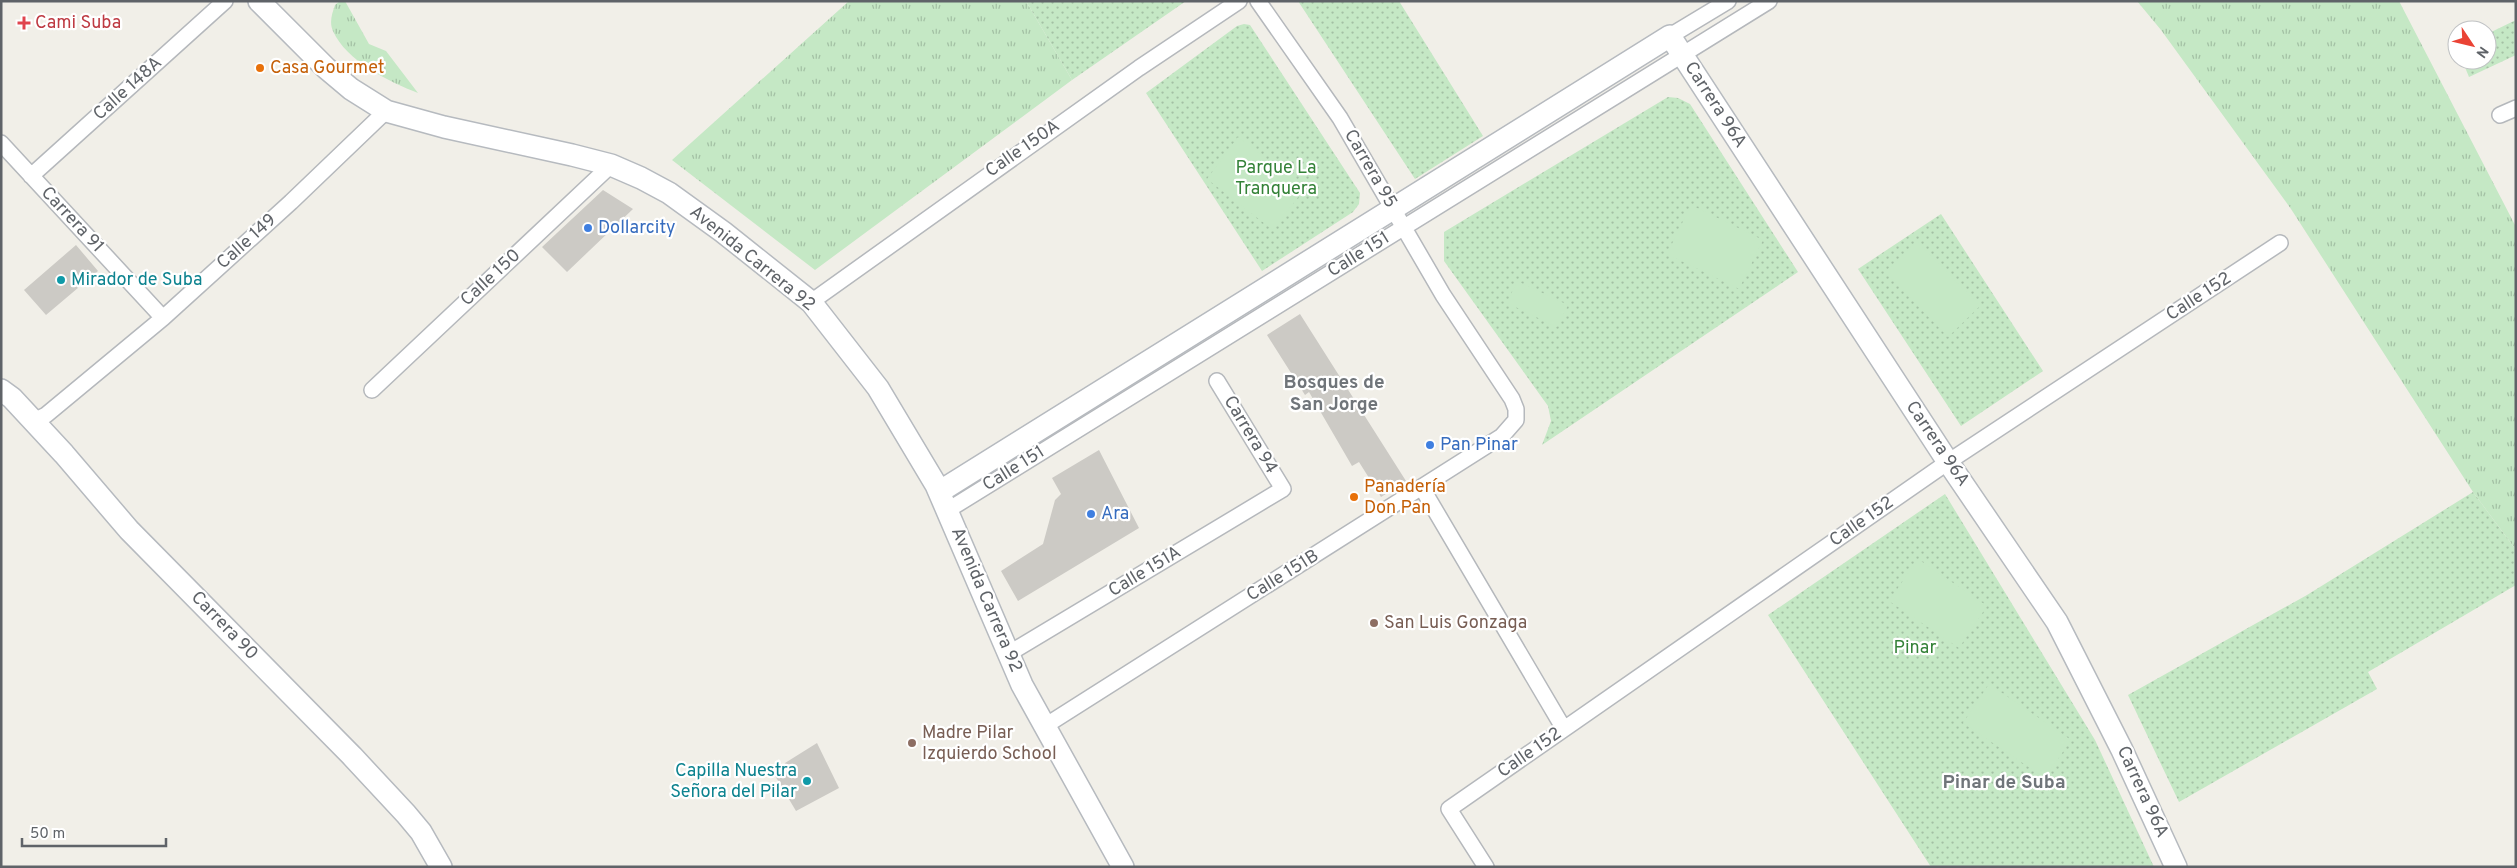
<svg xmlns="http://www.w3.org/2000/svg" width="2517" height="868" viewBox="0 0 2517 868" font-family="Overpass,sans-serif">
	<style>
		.grass { fill: url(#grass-tufts) }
		.park { fill: url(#park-dots) }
		.pitch { fill: #c5e8c5 }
		.building { fill: #cccac5 }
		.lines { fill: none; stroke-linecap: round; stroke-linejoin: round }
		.street-casing { stroke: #b5b8bc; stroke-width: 18 }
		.secondary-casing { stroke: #b6babf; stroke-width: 24 }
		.street { stroke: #fff; stroke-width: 15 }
		.secondary { stroke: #fff; stroke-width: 21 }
		.health-dot { fill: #e0444e; stroke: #fff; stroke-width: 2 }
		.food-dot { fill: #e8710a; stroke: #fff; stroke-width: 2 }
		.shop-dot { fill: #3f7fe0; stroke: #fff; stroke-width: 2 }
		.culture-dot { fill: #0f9aa8; stroke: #fff; stroke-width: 2 }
		.education-dot { fill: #8d6e63; stroke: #fff; stroke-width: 2 }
		.labels { text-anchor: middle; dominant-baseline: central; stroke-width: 4.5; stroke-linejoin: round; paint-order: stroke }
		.health-label { font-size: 18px; fill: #be3a42; stroke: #fff; text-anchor: start }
		.food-label { font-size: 18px; fill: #c56008; stroke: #fff; text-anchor: start }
		.street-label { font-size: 18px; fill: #5f6368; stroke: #fff }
		.park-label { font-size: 18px; fill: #348238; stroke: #fff }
		.shop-label { font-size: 18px; fill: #366cbe; stroke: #fff; text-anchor: start }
		.culture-label { font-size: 18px; fill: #0d838f; stroke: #fff; text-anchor: start }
		.education-label { font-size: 18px; fill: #785e54; stroke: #fff; text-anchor: start }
		.neighbourhood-label { font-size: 19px; font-weight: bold; fill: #70757a; stroke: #fff }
	</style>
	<defs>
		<pattern id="grass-tufts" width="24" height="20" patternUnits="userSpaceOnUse" patternTransform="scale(1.25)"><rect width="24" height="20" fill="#c5e8c5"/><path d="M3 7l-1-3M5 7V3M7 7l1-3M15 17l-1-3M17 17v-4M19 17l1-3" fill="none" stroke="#a3c0a4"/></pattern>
		<pattern id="park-dots" width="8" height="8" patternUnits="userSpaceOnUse" patternTransform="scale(1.25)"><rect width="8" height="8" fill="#c5e8c5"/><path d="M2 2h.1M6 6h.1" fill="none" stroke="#a3c0a4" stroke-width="1.8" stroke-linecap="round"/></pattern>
	</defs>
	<rect width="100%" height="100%" fill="#f1efe8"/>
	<!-- grass -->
	<path class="grass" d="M340,1H345L369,44L386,51L418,93C390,82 346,61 333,31C329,22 332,14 335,5Z
		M849,1H1026L1072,80L815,270L672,160Z
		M2137,1H2399L2516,227V550L2473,492L2291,209L2161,30Z"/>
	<!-- park -->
	<path class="park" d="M1026,1H1186L1072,80Z
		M1298,1H1399L1483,136L1415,179Z
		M2516,20V55L2469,77L2462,60H2487V34Z
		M1244,24L1250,25L1360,193L1359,204L1353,212L1262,271L1146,93L1237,26Z
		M1668,97L1678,98L1690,104L1798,272L1542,445L1551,421L1548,406L1444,261V232Z
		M1941,214L2043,371L1961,426L1858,269Z
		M2473,492L2516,550V585L2368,672L2377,689L2179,802L2128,695L2307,595Z
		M1945,494L2095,740L2154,867H1931L1768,615Z"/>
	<!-- pitch -->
	<path class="pitch" d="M1238,137L1305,188L1273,230L1207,179Z
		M1691,205L1763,240L1739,289L1667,254Z
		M1917,241L1980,306L1948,337L1885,272Z
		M1517,281L1568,305L1557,327L1507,303Z
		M1918,559L1987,606L1959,648L1889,601Z
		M1989,684L2071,740L2045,778L1963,723Z"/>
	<!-- building -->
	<path class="building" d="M603,190L633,209L567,272L542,247Z
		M76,245L98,271L46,315L24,290Z
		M1300,314L1406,481L1381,497L1359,462L1352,466L1309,392L1305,395L1267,335Z
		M1099,450L1139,528L1018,601L1001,571L1043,544L1055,500L1061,494L1052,478Z
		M817,743L839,788L796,811L774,774L789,771L785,763Z"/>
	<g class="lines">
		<!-- street casing -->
		<g class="street-casing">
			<path id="street" d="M1670,36L1728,1
				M2500,115L2516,108
				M1,143L163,318
				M31,176L225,1
				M811,302L1139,68L1239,1
				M372,390L611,165
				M32,422L46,415L163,318L291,202L386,111
				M1422,488L1564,729
				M948,510L1769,1
				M1008,654L1283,489L1217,381
				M1045,726L1502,436L1516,420V409L1512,399L1443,295L1340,118L1258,1
				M1486,867L1449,809L1948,462L2280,243"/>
		</g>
		<!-- secondary casing -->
		<g class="secondary-casing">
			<path id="secondary" d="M259,1L326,68L351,89L386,111L444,127L572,155L611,165L641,178L669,193L723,232L811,302L878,388L936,485L1022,685L1123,867
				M1,390L12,398L64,454L129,530L352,756L406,814L421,832L441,867
				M939,492L1670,36L1948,462L2057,622L2122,750L2176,867"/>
		</g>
		<!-- street -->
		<use href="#street" class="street"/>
		<!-- secondary -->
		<use href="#secondary" class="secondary"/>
	</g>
	<!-- markers -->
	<path class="health-dot" d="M21.5 15.5h5v5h5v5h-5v5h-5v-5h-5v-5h5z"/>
	<g class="food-dot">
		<circle cx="260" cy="68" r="5"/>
		<circle cx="1354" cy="497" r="5"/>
	</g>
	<g class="shop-dot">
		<circle cx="588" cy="228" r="5"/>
		<circle cx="1430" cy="445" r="5"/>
		<circle cx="1091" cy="514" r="5"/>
	</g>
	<g class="culture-dot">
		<circle cx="61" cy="280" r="5"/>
		<circle cx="807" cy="781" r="5"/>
	</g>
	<g class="education-dot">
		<circle cx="1374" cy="623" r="5"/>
		<circle cx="912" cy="743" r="5"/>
	</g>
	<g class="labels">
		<!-- health labels -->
		<g class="health-label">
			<text x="35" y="23">Cami Suba</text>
		</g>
		<!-- food labels -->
		<g class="food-label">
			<text x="270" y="68">Casa Gourmet</text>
			<text x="1364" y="487">Panadería<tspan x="1364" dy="21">Don Pan</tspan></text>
		</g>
		<!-- street labels -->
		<g class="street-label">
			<text transform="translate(128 89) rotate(-42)">Calle 148A</text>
			<text transform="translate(1715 105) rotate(57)">Carrera 96A</text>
			<text transform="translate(1023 149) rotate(-35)">Calle 150A</text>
			<text transform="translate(1370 169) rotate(60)">Carrera 95</text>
			<text transform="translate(72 220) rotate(47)">Carrera 91</text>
			<text transform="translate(247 242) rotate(-42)">Calle 149</text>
			<text transform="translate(1359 255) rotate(-32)">Calle 151</text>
			<text transform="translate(752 259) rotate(39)">Avenida Carrera 92</text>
			<text transform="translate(491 278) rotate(-43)">Calle 150</text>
			<text transform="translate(2199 297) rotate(-33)">Calle 152</text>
			<text transform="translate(1250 435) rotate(59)">Carrera 94</text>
			<text transform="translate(1937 444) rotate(56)">Carrera 96A</text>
			<text transform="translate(1014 469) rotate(-32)">Calle 151</text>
			<text transform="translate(1862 522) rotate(-35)">Calle 152</text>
			<text transform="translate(1145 572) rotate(-31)">Calle 151A</text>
			<text transform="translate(1283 576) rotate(-32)">Calle 151B</text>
			<text transform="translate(986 600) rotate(67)">Avenida Carrera 92</text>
			<text transform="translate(224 626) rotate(46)">Carrera 90</text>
			<text transform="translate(1530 753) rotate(-35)">Calle 152</text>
			<text transform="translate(2142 792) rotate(65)">Carrera 96A</text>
		</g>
		<!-- park labels -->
		<g class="park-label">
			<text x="1276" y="168">Parque La<tspan x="1276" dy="21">Tranquera</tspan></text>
			<text x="1915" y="648">Pinar</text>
		</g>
		<!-- shop labels -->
		<g class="shop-label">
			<text x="598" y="228">Dollarcity</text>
			<text x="1440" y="445">Pan Pinar</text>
			<text x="1101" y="514">Ara</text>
		</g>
		<!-- culture labels -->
		<g class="culture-label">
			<text x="71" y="280">Mirador de Suba</text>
			<text x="797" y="771" text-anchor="end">Capilla Nuestra<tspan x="797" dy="21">Señora del Pilar</tspan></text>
		</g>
		<!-- education labels -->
		<g class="education-label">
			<text x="1384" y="623">San Luis Gonzaga</text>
			<text x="922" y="733">Madre Pilar<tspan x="922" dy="21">Izquierdo School</tspan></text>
		</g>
		<!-- neighbourhood labels -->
		<g class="neighbourhood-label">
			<text x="1334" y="383">Bosques de<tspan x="1334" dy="22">San Jorge</tspan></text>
			<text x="2004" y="783">Pinar de Suba</text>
		</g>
	</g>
	<!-- border -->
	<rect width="2517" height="868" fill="none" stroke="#5f6368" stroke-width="5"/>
	<!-- north arrow -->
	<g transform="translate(2472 45) rotate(125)"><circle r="24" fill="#ffffff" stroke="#bfc1c3"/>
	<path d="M0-4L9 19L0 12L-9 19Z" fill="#ea4335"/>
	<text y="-8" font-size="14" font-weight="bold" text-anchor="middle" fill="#5f6368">N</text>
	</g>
	<!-- scale -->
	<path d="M22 838v8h144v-8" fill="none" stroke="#5f6368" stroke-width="2.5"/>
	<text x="30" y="838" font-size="15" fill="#5f6368" stroke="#ffffff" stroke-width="4" paint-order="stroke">50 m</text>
</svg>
